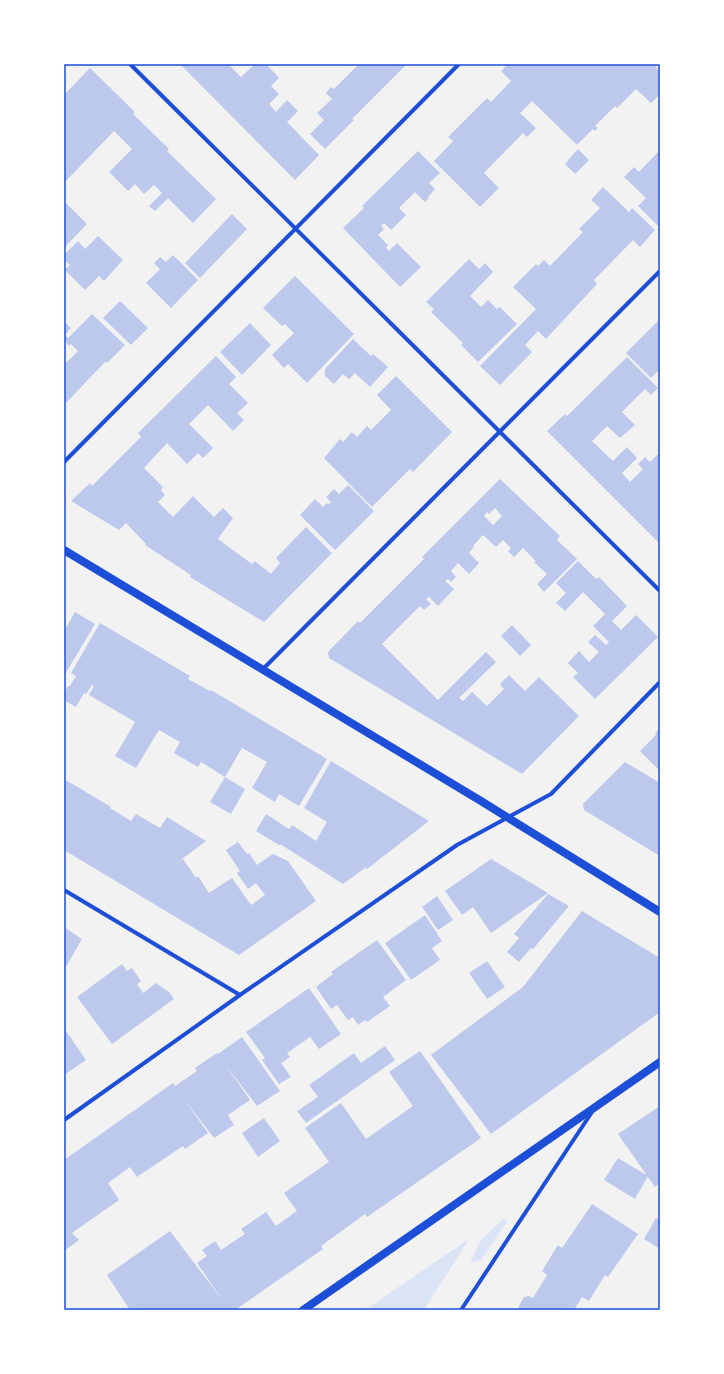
<svg xmlns="http://www.w3.org/2000/svg" width="724" height="1374" viewBox="0 0 724 1374" font-family="'Archivo Narrow',sans-serif">
	<style>
		.green { fill: #dbe4f7 }
		.building { fill: #bdc9ec; fill-rule: evenodd }
		.lines { fill: none; stroke-linecap: round; stroke-linejoin: round }
		.minor { stroke: #1d4ed8; stroke-width: 4 }
		.secondary { stroke: #1d4ed8; stroke-width: 8 }
		.neatline { fill: none; stroke: #1d4ed8; stroke-width: 1.5 }
	</style>
	<rect width="100%" height="100%" fill="#f2f2f2"/>
	<!-- green -->
	<path class="green" d="M503,1219L507,1222L481,1260L470,1263L481,1240Z
		M469,1239L424,1310H365Z"/>
	<!-- building -->
	<path class="building" d="M180,64H228L241,77L255,64H266L279,78L271,86L279,94L269,104L276,112L287,100L298,111L287,122L319,155L295,180Z
		M359,64H407L352,119L354,120L325,149L310,134L324,120L317,113L332,99L326,93L331,87L334,89Z
		M508,64H657L655,66L660,72V94L651,103L636,89L617,108L615,106L595,126L598,128L595,131L593,129L577,145L532,101L520,113L536,128L527,137L523,133L484,173L499,188L480,207L434,161L453,141L448,137L487,98L491,102L511,81L501,71Z
		M90,68L135,112L133,114L169,149L167,151L216,199L193,223L168,198L155,211L149,206L162,193L154,185L144,194L135,184L128,191L109,172L132,149L114,131L64,183V95Z
		M578,149L589,160L575,174L565,164L568,161V160Z
		M418,151L440,173L429,183L435,189L428,197L429,198L425,202L415,192L399,208L406,215L391,230L384,223L381,226L384,229L378,235L388,245L386,248L389,251L397,243L421,267L400,287L343,228L364,208L362,206Z
		M658,152L660,154V224L658,226L638,206L646,198L624,177L634,167L639,172Z
		M603,187L629,212L632,208L655,230L640,247L633,240L594,280L597,284L546,339L538,331L525,345L532,352L500,385L480,366L536,309L513,287L536,264L538,266L544,260L550,266L583,232L579,229L600,208L591,200Z
		M64,201L87,224L64,248Z
		M232,214L247,229L200,278L185,263Z
		M98,236L123,260L104,281L99,276L85,290L65,270L70,265L64,259V255L78,241L85,249Z
		M173,255L198,280L171,308L146,283L160,269L154,263L160,257L166,262Z
		M469,259L479,269L485,263L493,272L470,296L481,307L488,300L497,309L500,307L517,324L478,362L461,345L463,343L431,312L434,309L426,302Z
		M295,276L354,334L307,383L288,364L284,368L272,355L294,333L285,324L282,326L263,308Z
		M120,301L148,328L131,345L103,318Z
		M92,314L125,345L107,363L105,362L64,405V361L66,363L78,351L71,344L69,346L64,340V321L71,328L65,335L68,338Z
		M660,319V369L651,378L626,353Z
		M250,323L271,345L242,375L220,352Z
		M353,339L371,356L373,354L388,367L370,387L355,373L349,379L343,374L334,384L325,376V369Z
		M216,356L236,377L229,384L248,403L237,413L244,420L233,431L208,405L189,424L213,448L203,458L198,453L187,464L167,443L144,468L163,487L161,490L165,495L158,502L173,517L193,496L214,517L223,508L233,518L218,539L252,564L255,561L271,574L280,563L276,558L306,527L332,553L264,622L190,577L191,575L145,545L146,544L126,523L119,530L71,501L90,483L92,486L141,437L138,433Z
		M627,357L658,388L651,395L645,389L622,412L635,425L620,438L607,426L592,441L613,461L627,447L637,458L622,473L630,482L643,469L638,464L645,457L650,462L660,452V544L547,431L565,414L567,416Z
		M396,376L452,432L413,472L410,469L372,507L324,458L340,439L343,442L352,432L357,437L367,426L371,430L391,410L377,395Z
		M500,479L560,536L557,540L577,559L544,592L537,584L547,574L534,562L536,561L523,548L514,557L508,551L511,548L503,540L496,547L483,535L473,546L474,547L469,553L479,563L469,574L458,563L451,571L456,577L451,582L448,579L445,581L454,589L438,606L429,597L426,599L431,604L424,610L420,606L382,644L438,700L486,652L496,662L459,698L463,701L472,692L487,706L504,689L500,684L509,675L525,691L539,677L579,716L522,774L329,658L328,652L358,621L360,623L424,559L422,557ZM495,508L502,516L493,525L484,516L487,512L489,514Z
		M348,485L374,511L335,550L300,515L315,499L323,507L327,503L329,504L331,502L326,497L334,489L339,494Z
		M578,561L596,579L599,577L627,606L612,621L621,630L636,615L658,637L595,699L573,677L578,673L568,663L579,651L589,662L599,652L588,642L595,635L606,645L609,642L593,626L605,614L583,592L565,611L556,603L566,593L556,583Z
		M75,612L95,624L64,676V631Z
		M100,623L190,676L188,679L210,691L211,690L327,759L299,806L279,794L275,802L252,788L267,762L242,748L225,777L201,762L198,767L174,753L180,742L159,730L136,768L115,756L135,722L89,695L94,686L92,685L86,694L84,693L76,707L64,700V693L68,686H70L76,676L71,673Z
		M512,625L531,645L520,656L501,636Z
		M660,728V771L640,751L656,735L655,733Z
		M331,761L429,821L367,869L365,868L343,884L280,844L279,845L256,831L266,814L289,829L292,825L316,841L327,822L304,808Z
		M625,762L660,783V856L584,810L583,804Z
		M225,777L245,789L231,814L210,802Z
		M64,779L111,807L110,808L131,821L136,814L160,828L167,817L206,841L174,865L183,859L196,878L198,876L209,893L232,878L251,905L265,895L256,883L248,889L237,873L240,871L226,850L238,842L247,854L249,853L257,865L273,854L288,861L316,901L239,955L64,850Z
		M491,859L548,893L491,933L473,907L462,915L445,891Z
		M548,894L569,906L533,949L531,948L519,962L507,952L519,938L514,934Z
		M437,896L453,920L438,930L422,907Z
		M582,911L660,958V1012L491,1134L431,1055L523,987Z
		M425,915L442,941L432,948L440,960L411,980L385,943Z
		M64,927L82,939L64,970Z
		M377,940L406,980L383,997L390,1006L367,1022L365,1020L358,1025L353,1017L348,1020L337,1005L331,1009L316,987L333,974L331,972Z
		M487,961L505,987L487,999L469,973Z
		M122,964L127,971L132,968L141,981L137,984L143,993L156,983L169,992L174,999L112,1044L77,997Z
		M309,988L341,1034L319,1049L310,1037L287,1053L290,1057L281,1063L291,1077L279,1084L262,1060L265,1058L246,1032Z
		M64,1028L86,1060L64,1075Z
		M242,1037L280,1091L257,1106L225,1064L250,1100L228,1115L234,1125L214,1138L184,1099L208,1133L185,1149L183,1146L137,1177L130,1167L108,1183L119,1200L72,1233L79,1240L64,1251V1160L173,1083L175,1086L197,1071L195,1068L217,1053L218,1054Z
		M385,1046L395,1060L306,1123L297,1111L318,1097L309,1085L354,1053L361,1063Z
		M420,1051L481,1138L367,1217L365,1214L321,1246L323,1249L235,1310H130L107,1275L170,1231L223,1301L197,1263L207,1256L202,1250L215,1241L221,1250L245,1234L241,1229L266,1212L276,1226L297,1211L284,1193L329,1162L305,1128L341,1103L366,1139L413,1106L389,1072Z
		M660,1106V1183L655,1187L618,1134Z
		M264,1118L280,1141L258,1157L242,1133Z
		M618,1158L648,1176L635,1199L604,1180Z
		M592,1204L638,1234L608,1277L605,1275L589,1301L582,1297L574,1310H519V1306L524,1297L529,1296L533,1298L547,1275L542,1271L558,1245L562,1248Z
		M656,1218L660,1220V1249L644,1239Z"/>
	<g class="lines">
		<!-- minor -->
		<path class="minor" d="M130,64L660,591
			M64,462L459,64
			M263,669L660,271
			M64,890L240,995
			M64,1120L240,995L457,845L551,794L660,682
			M461,1310L592,1112"/>
		<!-- secondary -->
		<path class="secondary" d="M64,550L481,801L660,912
			M303,1310L660,1062"/>
	</g>
	<!-- border -->
	<rect width="724" height="1374" fill="none" stroke="#ffffff" stroke-width="130"/>
	<rect x="65" y="65" width="594" height="1244" class="neatline"/>
</svg>
